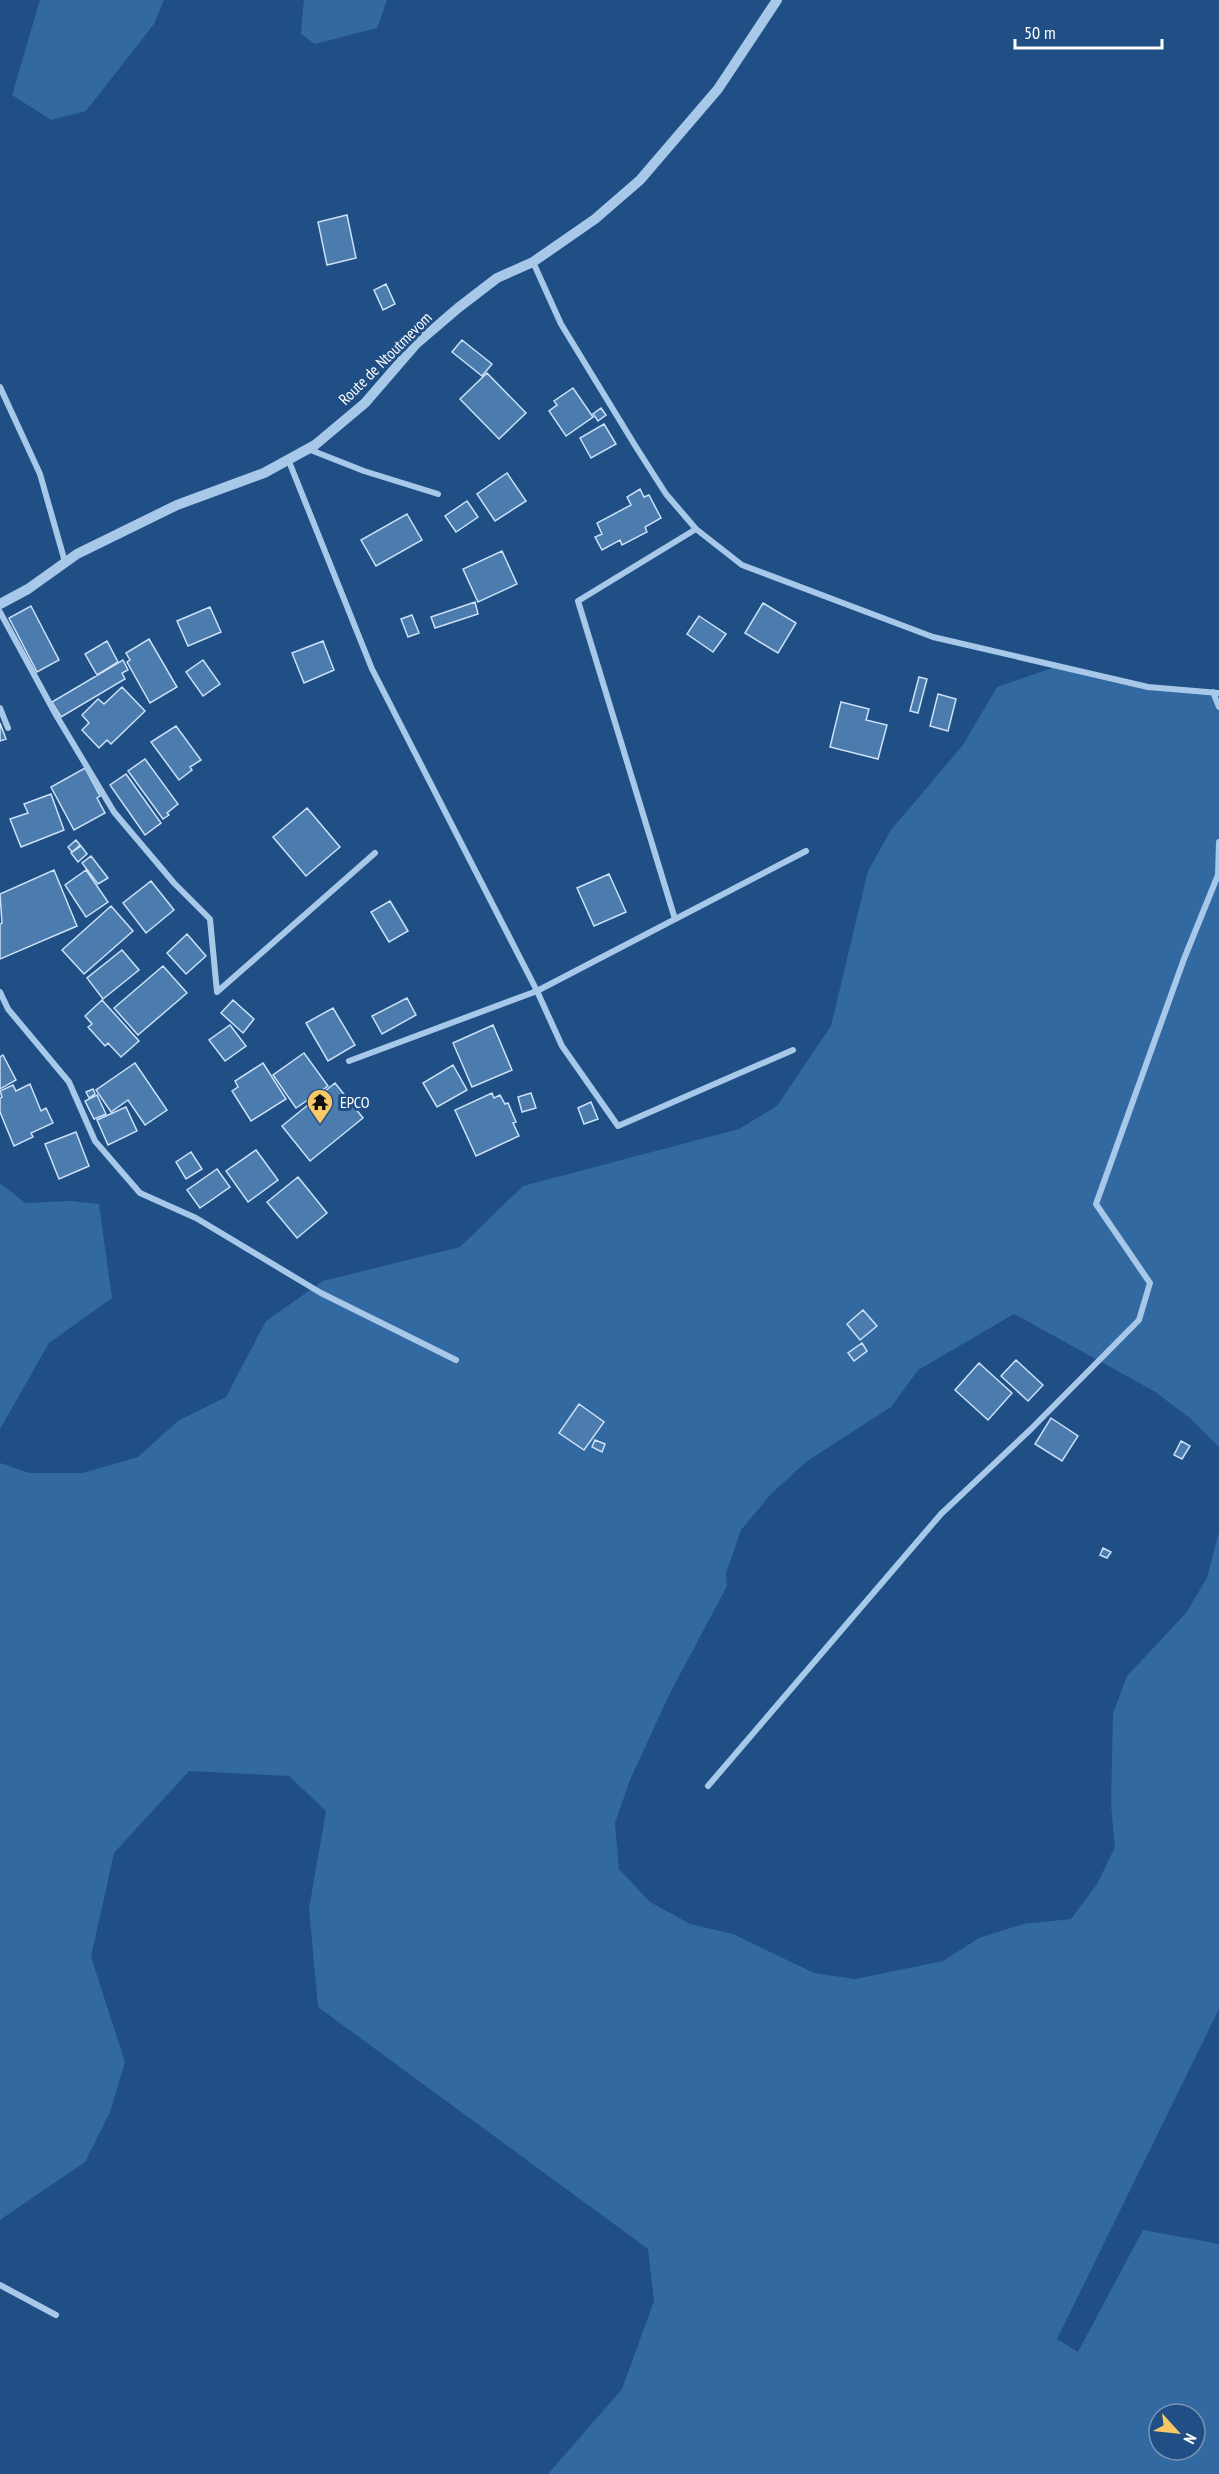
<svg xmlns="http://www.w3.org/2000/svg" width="1219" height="2474" viewBox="0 0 1219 2474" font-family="'PT Sans Narrow',sans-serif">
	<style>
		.green { fill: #3369a1; fill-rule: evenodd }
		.building { fill: #4c7bae; stroke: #cbe1f7; stroke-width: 1.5 }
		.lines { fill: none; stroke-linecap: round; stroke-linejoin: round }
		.minor { stroke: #a7c8e9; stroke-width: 6 }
		.tertiary { stroke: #a7c8e9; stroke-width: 10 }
		.labels { text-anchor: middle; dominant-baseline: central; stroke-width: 6; stroke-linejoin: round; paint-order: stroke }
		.street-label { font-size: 16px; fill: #fff; stroke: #1f4f84 }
		.poi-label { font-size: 16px; fill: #fff; stroke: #1f4f84; text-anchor: start }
	</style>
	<rect width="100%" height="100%" fill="#1f4f84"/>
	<!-- green -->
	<path class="green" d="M40,0H164L154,24L86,111L51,120L12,95Z
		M304,0H387L377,28L315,44L301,34Z
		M1055,667L1148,687L1219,693V1447L1191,1419L1154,1391L1014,1314L918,1370L891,1407L807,1461L771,1494L741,1530L726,1573L727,1586L668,1697L630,1780L615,1823L619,1869L650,1902L690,1924L733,1934L814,1973L855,1979L943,1961L979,1938L1023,1924L1071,1919L1097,1884L1115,1847L1111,1804L1113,1714L1127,1676L1186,1613L1207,1578L1219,1532V2009L1057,2339L1078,2352L1143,2230L1219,2244V2474H548L622,2389L654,2301L648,2249L318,2007L309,1909L326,1811L289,1776L189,1771L114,1853L91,1957L125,2062L110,2112L85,2162L0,2220V1463L29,1473H83L138,1457L178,1421L226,1397L266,1321L323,1281L460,1247L523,1186L739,1129L777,1106L831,1026L868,871L891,830L963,745L997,687ZM1159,2414H1195V2450H1159Z
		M0,1183L25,1203L71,1201L99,1204L112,1298L49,1343L0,1429Z"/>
	<!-- building -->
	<path class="building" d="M347,215L356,258L327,265L318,222Z
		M386,284L395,304L383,310L374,290Z
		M462,340L492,364L482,376L452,352Z
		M487,373L526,413L499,439L460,399Z
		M573,388L593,417L566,436L549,411L557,405L554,401Z
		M601,408L606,415L598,421L593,414Z
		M604,424L616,444L591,458L580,438Z
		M507,473L526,501L495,521L477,494Z
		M640,489L644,497L649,495L661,518L645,527L647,532L622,545L620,540L602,550L595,537L602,534L597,523L631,505L627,497Z
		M467,501L478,517L456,532L445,516Z
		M407,514L422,540L376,566L361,540Z
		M502,551L517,584L478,602L463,569Z
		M475,602L478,614L435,628L431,617Z
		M763,603L796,623L778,653L745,633Z
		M31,606L59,660L37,672L9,618Z
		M210,607L221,632L188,646L177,621Z
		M412,615L419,633L408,637L401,619Z
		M699,616L726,634L713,652L687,634Z
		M149,639L177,687L150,703L127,662L130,660L126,653Z
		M107,641L118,662L97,675L85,654Z
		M323,641L334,670L304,683L292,653Z
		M123,660L128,670L122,673L125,679L61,717L52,702Z
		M203,660L220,684L203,696L186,672Z
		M919,677L927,679L918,713L910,711Z
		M122,687L145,711L111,744L107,740L99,748L82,730L89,723L82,715L98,699L104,704Z
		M938,694L956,699L948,731L930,726Z
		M841,702L869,709L866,720L887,725L878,759L830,747Z
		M0,723L6,739L0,741Z
		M176,726L201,760L190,767L192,770L179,780L151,742Z
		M145,759L178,804L167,813L169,815L163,819L128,771Z
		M85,768L100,796L97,798L105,813L74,830L51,787Z
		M126,774L161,823L145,835L110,785Z
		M51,794L64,830L21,847L10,819L28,813L24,804Z
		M307,808L340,847L306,876L273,837Z
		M76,840L80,845L72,852L68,847Z
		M81,846L87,854L78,862L71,853Z
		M91,856L108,878L98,884L82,863Z
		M54,870L77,926L0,959V924L2,923L0,894Z
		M86,870L108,902L86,917L65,885Z
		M609,874L626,912L594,926L577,888Z
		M151,881L174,910L146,933L123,903Z
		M390,901L408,931L389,942L371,912Z
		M111,906L133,931L84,974L62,950Z
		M187,934L206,956L186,974L167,953Z
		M122,950L139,970L103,999L87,978Z
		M163,966L187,993L138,1035L114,1008Z
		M407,998L416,1015L382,1034L372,1016Z
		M102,1000L139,1041L121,1057L108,1043L105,1046L88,1027L92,1024L85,1016Z
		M233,1000L254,1019L243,1033L221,1013Z
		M333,1008L355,1045L328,1061L306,1023Z
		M230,1025L246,1046L225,1061L209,1040Z
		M493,1025L512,1070L472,1087L453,1043Z
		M304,1053L328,1086L296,1108L273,1075Z
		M3,1055L16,1080L0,1089V1057Z
		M135,1063L167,1110L145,1125L128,1100L111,1112L96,1090Z
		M263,1063L286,1099L251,1121L232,1091L238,1087L235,1081Z
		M453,1065L467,1090L437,1107L423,1083Z
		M335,1083L363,1118L310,1161L282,1126Z
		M30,1084L41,1111L46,1108L53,1123L31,1133L33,1137L14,1146L0,1112V1098L2,1097L0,1091L13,1085L16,1091Z
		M93,1089L95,1094L89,1098L86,1092Z
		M492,1093L494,1098L500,1095L505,1104L508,1103L516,1122L513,1123L519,1136L476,1156L455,1110Z
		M531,1093L536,1108L522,1112L518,1097Z
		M97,1095L106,1114L94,1119L85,1101Z
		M591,1102L598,1119L584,1124L578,1108Z
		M126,1107L137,1131L108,1145L97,1120Z
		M76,1132L89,1166L59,1179L45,1144Z
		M256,1150L278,1180L248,1202L226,1171Z
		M191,1152L202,1169L186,1179L176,1162Z
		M217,1169L230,1187L200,1208L187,1190Z
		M298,1177L327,1213L297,1238L267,1202Z
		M863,1310L877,1326L860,1340L847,1324Z
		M862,1343L867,1351L854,1361L848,1353Z
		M1016,1360L1043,1385L1028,1401L1001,1376Z
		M979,1363L1012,1393L988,1420L955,1390Z
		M579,1404L604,1422L584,1450L559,1433Z
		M1051,1418L1078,1436L1062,1461L1035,1444Z
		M595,1440L605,1444L602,1452L592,1447Z
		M1181,1441L1190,1446L1182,1459L1174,1455Z
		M1103,1548L1111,1552L1107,1558L1100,1555Z"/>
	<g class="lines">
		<!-- minor -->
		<path class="minor" d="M533,262L561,324L636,447L666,494L696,529
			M0,387L40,474L65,562
			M308,449L364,471L438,494
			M288,459L372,669L537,991L562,1046L618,1126L793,1050
			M0,612L56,715L114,812L174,883L210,919L217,992L375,853
			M1213,692L1219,707
			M0,708L8,728
			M675,919L578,601L696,529L742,565L933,637L1148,687L1219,693
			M0,992L8,1009L69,1082L95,1141L140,1193L196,1218L321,1293L456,1360
			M349,1061L537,991L806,851
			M708,1786L941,1514L1030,1430L1139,1320L1150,1283L1096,1204L1184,959L1218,875L1219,842
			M0,2285L56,2315"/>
		<!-- tertiary -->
		<path class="tertiary" d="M0,604L28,589L77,554L177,505L264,473L315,445L365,403L416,344L458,308L497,278L533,262L595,219L640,180L718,89L777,0"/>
	</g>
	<!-- icons -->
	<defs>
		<g id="temple-pin" transform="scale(1.35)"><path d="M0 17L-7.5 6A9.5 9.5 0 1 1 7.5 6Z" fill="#f7c867" stroke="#1f4f84"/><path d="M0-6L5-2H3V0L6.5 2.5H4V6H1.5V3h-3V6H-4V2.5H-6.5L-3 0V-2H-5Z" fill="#111"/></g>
	</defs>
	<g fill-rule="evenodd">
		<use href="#temple-pin" x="320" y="1102"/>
	</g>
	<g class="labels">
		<!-- street labels -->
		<g class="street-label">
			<text transform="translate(385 358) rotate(-45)">Route de Ntoutmevom</text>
		</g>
		<!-- poi labels -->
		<g class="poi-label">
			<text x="340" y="1102">EPCO</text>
		</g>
	</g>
	<!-- north arrow -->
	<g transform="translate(1177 2432) rotate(117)"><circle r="28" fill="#1f4f84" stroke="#7995b5" stroke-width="1.5"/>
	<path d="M0-4.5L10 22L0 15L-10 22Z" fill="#f7c867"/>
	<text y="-9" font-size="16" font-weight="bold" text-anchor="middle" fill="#ffffff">N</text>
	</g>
	<!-- scale -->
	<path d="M1015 39v9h147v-9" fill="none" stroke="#ffffff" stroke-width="3"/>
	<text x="1024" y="39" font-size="18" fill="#ffffff" stroke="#1f4f84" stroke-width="4.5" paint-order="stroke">50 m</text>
</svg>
